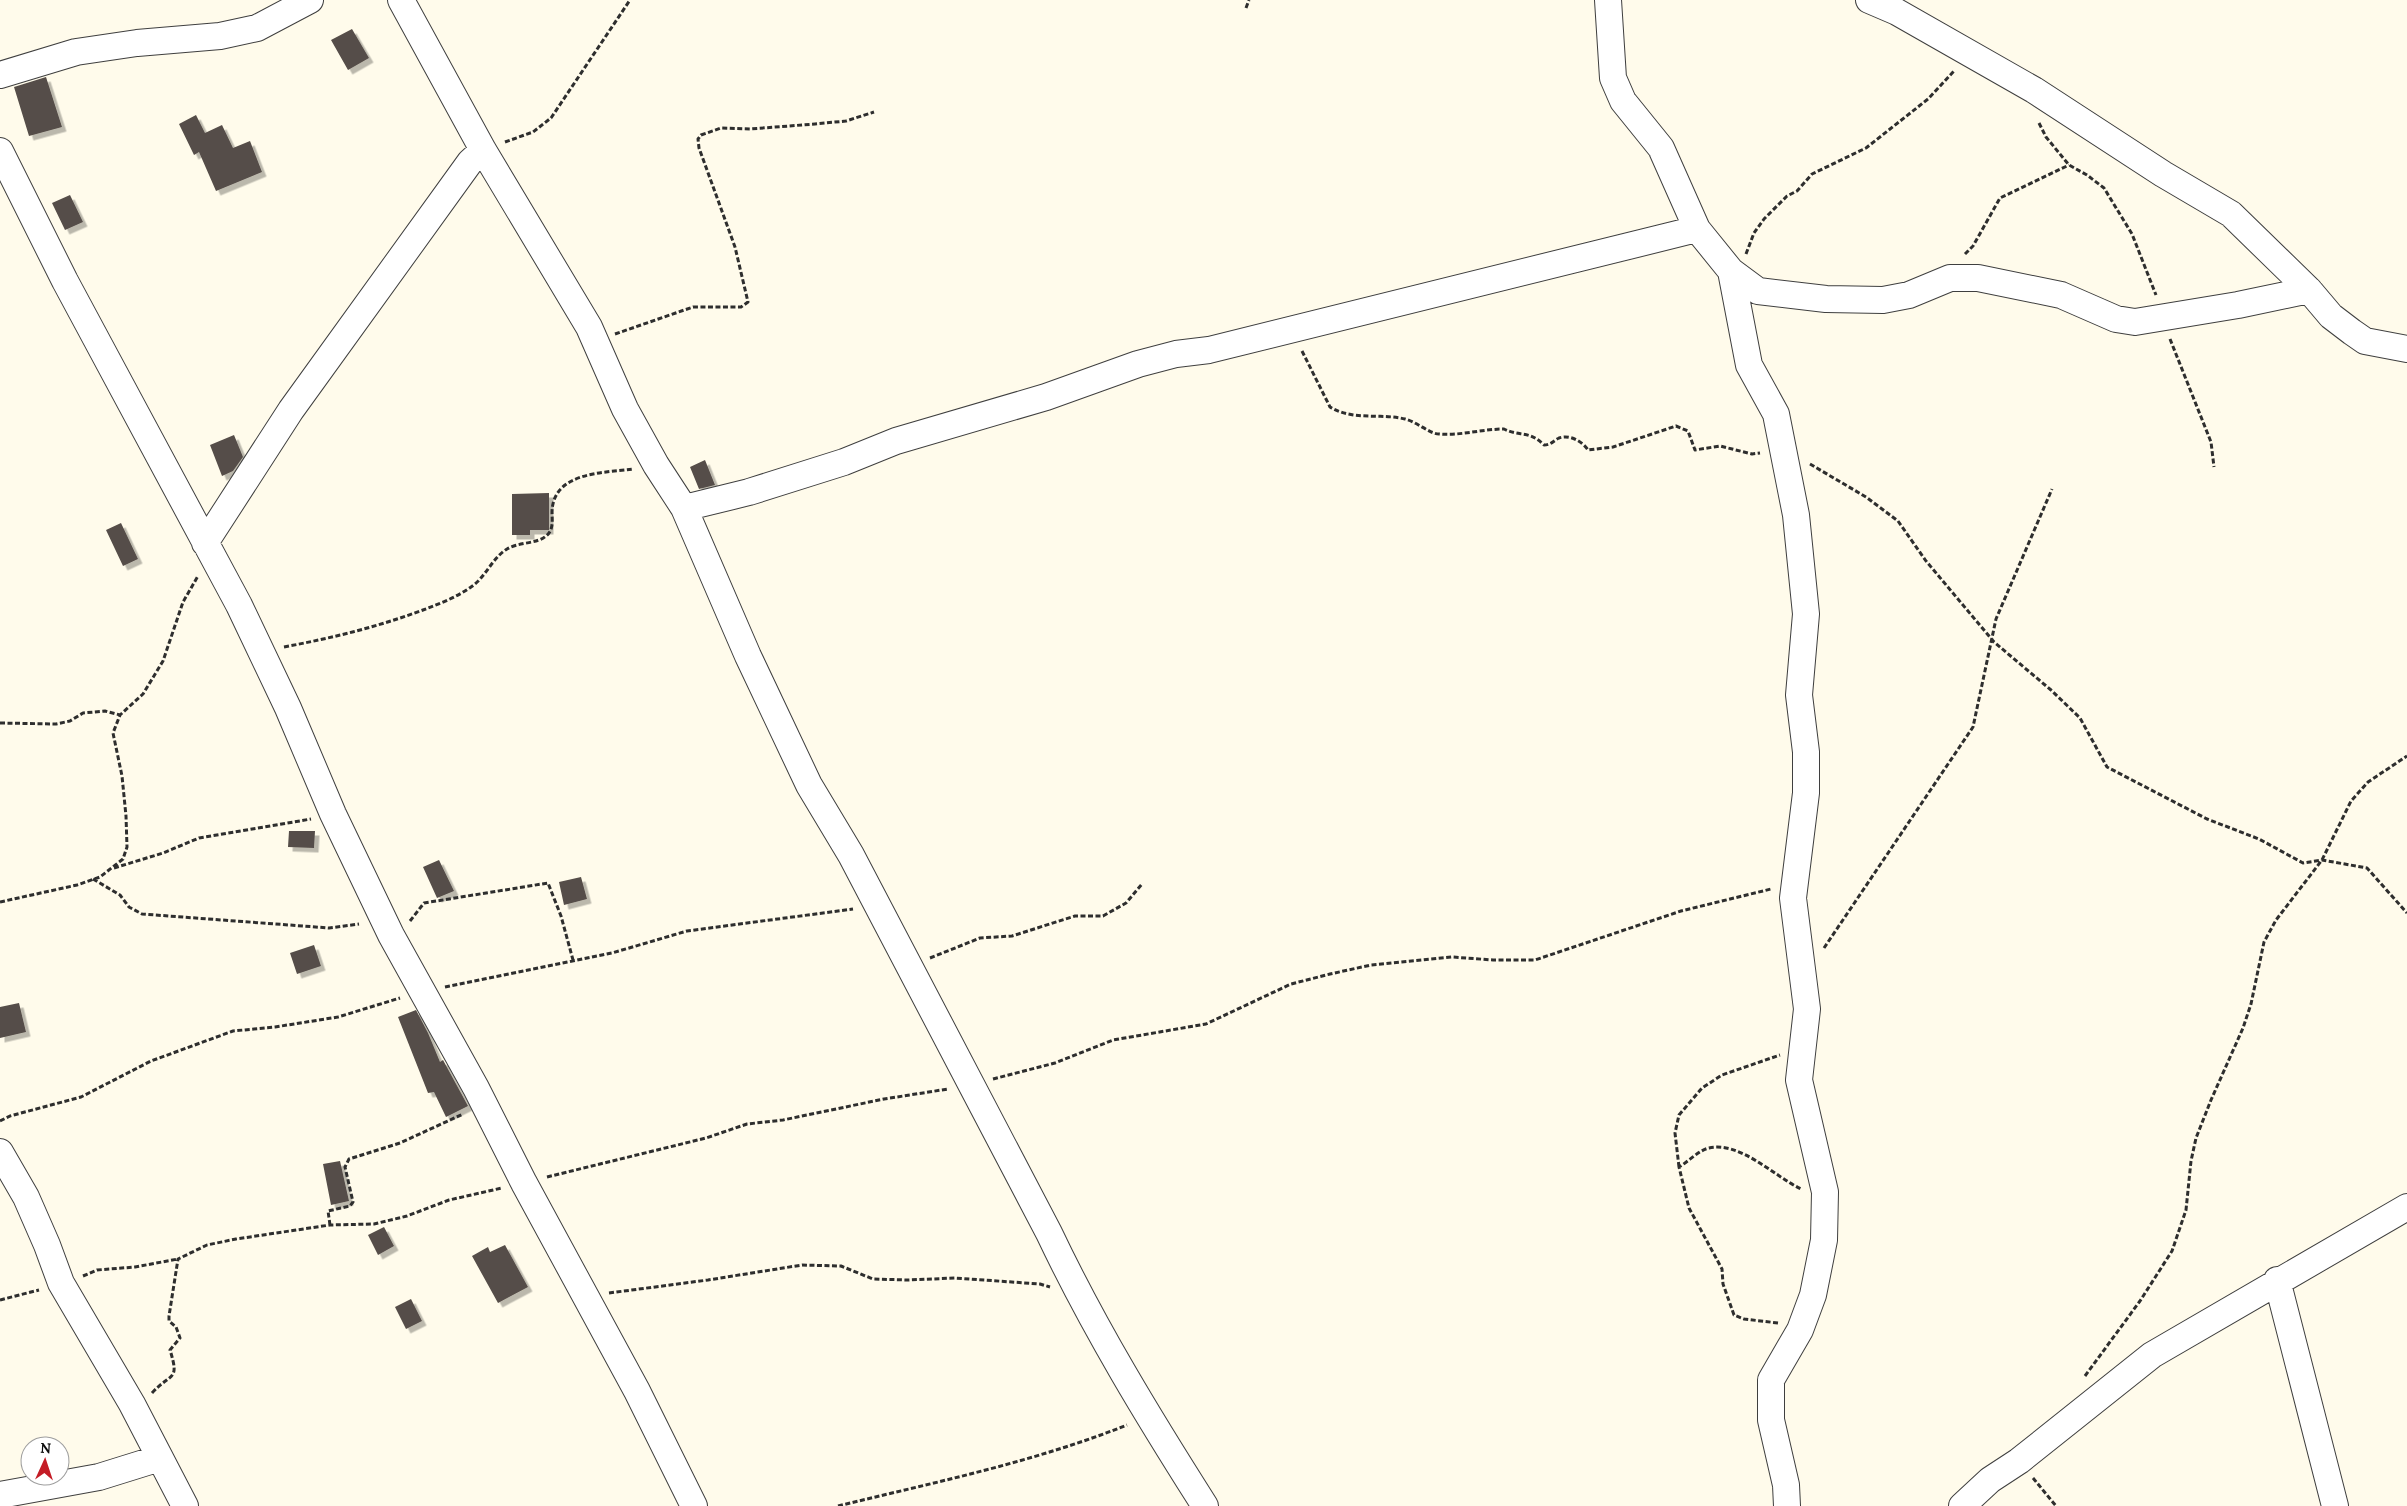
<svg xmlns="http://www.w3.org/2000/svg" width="2407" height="1506" viewBox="0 0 2407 1506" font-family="Lora,serif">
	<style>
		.building { fill: #554d48; filter: url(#shadow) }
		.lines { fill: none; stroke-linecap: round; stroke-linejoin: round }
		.minor-casing { stroke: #3f3f3f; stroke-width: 28 }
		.path { stroke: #2e2e2e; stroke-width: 3; stroke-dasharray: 5 2.5; stroke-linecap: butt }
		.minor { stroke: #fff; stroke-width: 26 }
	</style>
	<defs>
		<filter id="shadow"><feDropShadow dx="4.5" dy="4.5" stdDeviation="0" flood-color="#0004"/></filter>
	</defs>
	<rect width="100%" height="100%" fill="#fffbeb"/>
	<!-- building -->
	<path class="building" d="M352,29L369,58L348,70L331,40Z
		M46,77L62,127L29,136L14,87Z
		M196,115L205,133L222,125L233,148L250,141L262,172L216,191L199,152L194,155L179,124Z
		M70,195L83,222L65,230L52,203Z
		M234,435L243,457L233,471L222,476L210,445Z
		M705,460L715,485L699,489L690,467Z
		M549,493V530H530V535H512V494Z
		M121,523L138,559L123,566L106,530Z
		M289,831H315L314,848L288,847Z
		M439,860L454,891L437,898L423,867Z
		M581,877L587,899L564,905L559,882Z
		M314,945L321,966L297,974L290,953Z
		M19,1003L26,1032L0,1038V1007Z
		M416,1010L428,1033L440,1062L443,1060L468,1106L446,1117L434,1092L428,1093L398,1017Z
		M340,1161L349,1201L331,1205L323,1164Z
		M384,1227L394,1246L378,1255L368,1235Z
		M505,1245L528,1287L498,1303L472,1256L488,1247L490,1252Z
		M411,1299L422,1321L406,1329L395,1307Z"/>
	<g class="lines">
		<!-- minor casing -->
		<g class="minor-casing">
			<path id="minor" d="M401,0L483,150L589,327L625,409L656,465L684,508L748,656L809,785L851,855L1049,1233C1094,1328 1149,1418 1205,1506
				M1608,0L1613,78L1623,101L1661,148L1697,229L1731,271L1749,365L1776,414L1796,515L1806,614L1799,695L1806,752V793L1793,898L1807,1009L1799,1080L1825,1192L1824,1240L1813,1295L1800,1330L1771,1380V1420L1786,1485L1787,1506
				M1869,0L1897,12L2034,90L2163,174L2231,214L2309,290L2331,316L2352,332L2365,341L2407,349
				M0,75L76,52L137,43L220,36L257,28L310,0
				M0,151L65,281L239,605L288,708L333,814L391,935L476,1088L524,1183L637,1391L694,1506
				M1731,271L1758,291L1826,299L1883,300L1909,295L1950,278H1978L2061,295L2116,319L2135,322L2238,305L2309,290
				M684,508L749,492L844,462L896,441L1046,397L1138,364L1176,354L1209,350L1697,229
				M205,543L291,410L470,162L483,150
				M0,1152L26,1197L47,1245L61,1283L132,1404L185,1506
				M2277,1280L2335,1506
				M0,1495L99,1477L160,1458
				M1962,1506L1990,1480L2019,1461L2152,1355L2407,1207"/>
		</g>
		<!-- path -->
		<path class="path" d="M1246,8L1249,0
			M2039,123L2046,137L2069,165L2087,175L2104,188L2132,234L2156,295
			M505,142L533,132L551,118L630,0
			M1746,254L1754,233L1764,219L1787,196L1797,191L1812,174L1866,148L1928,99L1954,71
			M1965,254L1973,246L2000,198L2069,165
			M615,334L693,307H741L748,302L735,247L699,148L698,139L701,135L721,128L750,129L815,124L846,121L874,112
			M2170,339L2211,442L2214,467
			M1302,351L1330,407C1353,421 1380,413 1405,419C1417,422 1430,434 1439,434C1460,436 1482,429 1504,429C1520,437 1529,430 1544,445C1551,445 1553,441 1559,438C1570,434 1583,442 1588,450L1613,447L1676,426L1688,431L1695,450L1720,446L1752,454L1760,453
			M1810,464L1866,497L1898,521L1926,561L1994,642L2051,690L2080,718L2107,767L2207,819L2259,839L2303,863L2322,860L2367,868L2407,913
			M284,647C332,638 377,627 423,610C439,604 457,597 471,587C486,577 492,558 507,549C518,542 537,544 546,536C554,530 552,520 552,512C553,472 602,473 633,469
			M0,723L56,724L70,721L83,713L105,711L120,715
			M114,868L163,853L199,838L311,819
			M93,879L120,895L129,907L142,914L329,928L359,924
			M0,902L77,885L100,877L123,859L127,847L126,816L122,776L113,733L120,715L143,694L163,661L183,602L198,576
			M410,921L424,903L548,883L561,916L573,960
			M1824,948L1973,727L1996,619L2052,489
			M930,958L980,938L1012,936L1075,916H1103L1126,903L1142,884
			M445,987L612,953L687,931L853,909
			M993,1079L1055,1063L1113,1040L1206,1024L1291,984L1330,974L1371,965L1452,957L1493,960H1535L1681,911L1771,889
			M0,1121L10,1116L81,1097L151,1061L233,1031L275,1027L338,1017L400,998
			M1679,1167L1675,1133L1679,1115L1702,1088L1722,1075L1780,1055
			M547,1177L706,1138L747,1124L783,1120L884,1099L948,1089
			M330,1225L328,1211L350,1206L353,1202L345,1167L349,1159L400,1143L463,1114
			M83,1276L97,1270L135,1267L178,1259
			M609,1293L708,1280L802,1265L841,1266L873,1279L908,1280L955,1278L1040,1284L1050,1287
			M0,1300L39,1290
			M1778,1323L1744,1319L1734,1315L1723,1284L1722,1269L1689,1208L1679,1167C1688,1162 1699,1150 1709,1148C1740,1141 1774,1176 1801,1189
			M2085,1376L2140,1301L2172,1251L2186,1210L2191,1161L2196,1138L2211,1100L2243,1028L2251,1004L2264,942L2276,920L2322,860L2351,801L2368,782L2407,756
			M152,1393C171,1372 180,1382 170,1350L180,1338L176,1327L169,1321V1316L178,1259L207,1245L236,1239L330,1225L374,1224L407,1216L449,1200L502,1188
			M2033,1478L2056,1506
			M838,1506C936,1482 1034,1462 1127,1425"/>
		<!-- minor -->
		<use href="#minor" class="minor"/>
	</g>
	<!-- north arrow -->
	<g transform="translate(45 1461) rotate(3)"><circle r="24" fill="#ffffff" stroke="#9e9e9e"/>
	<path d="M0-4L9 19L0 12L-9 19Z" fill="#c41c26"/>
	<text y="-8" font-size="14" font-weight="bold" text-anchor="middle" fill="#0c0c0c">N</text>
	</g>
</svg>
